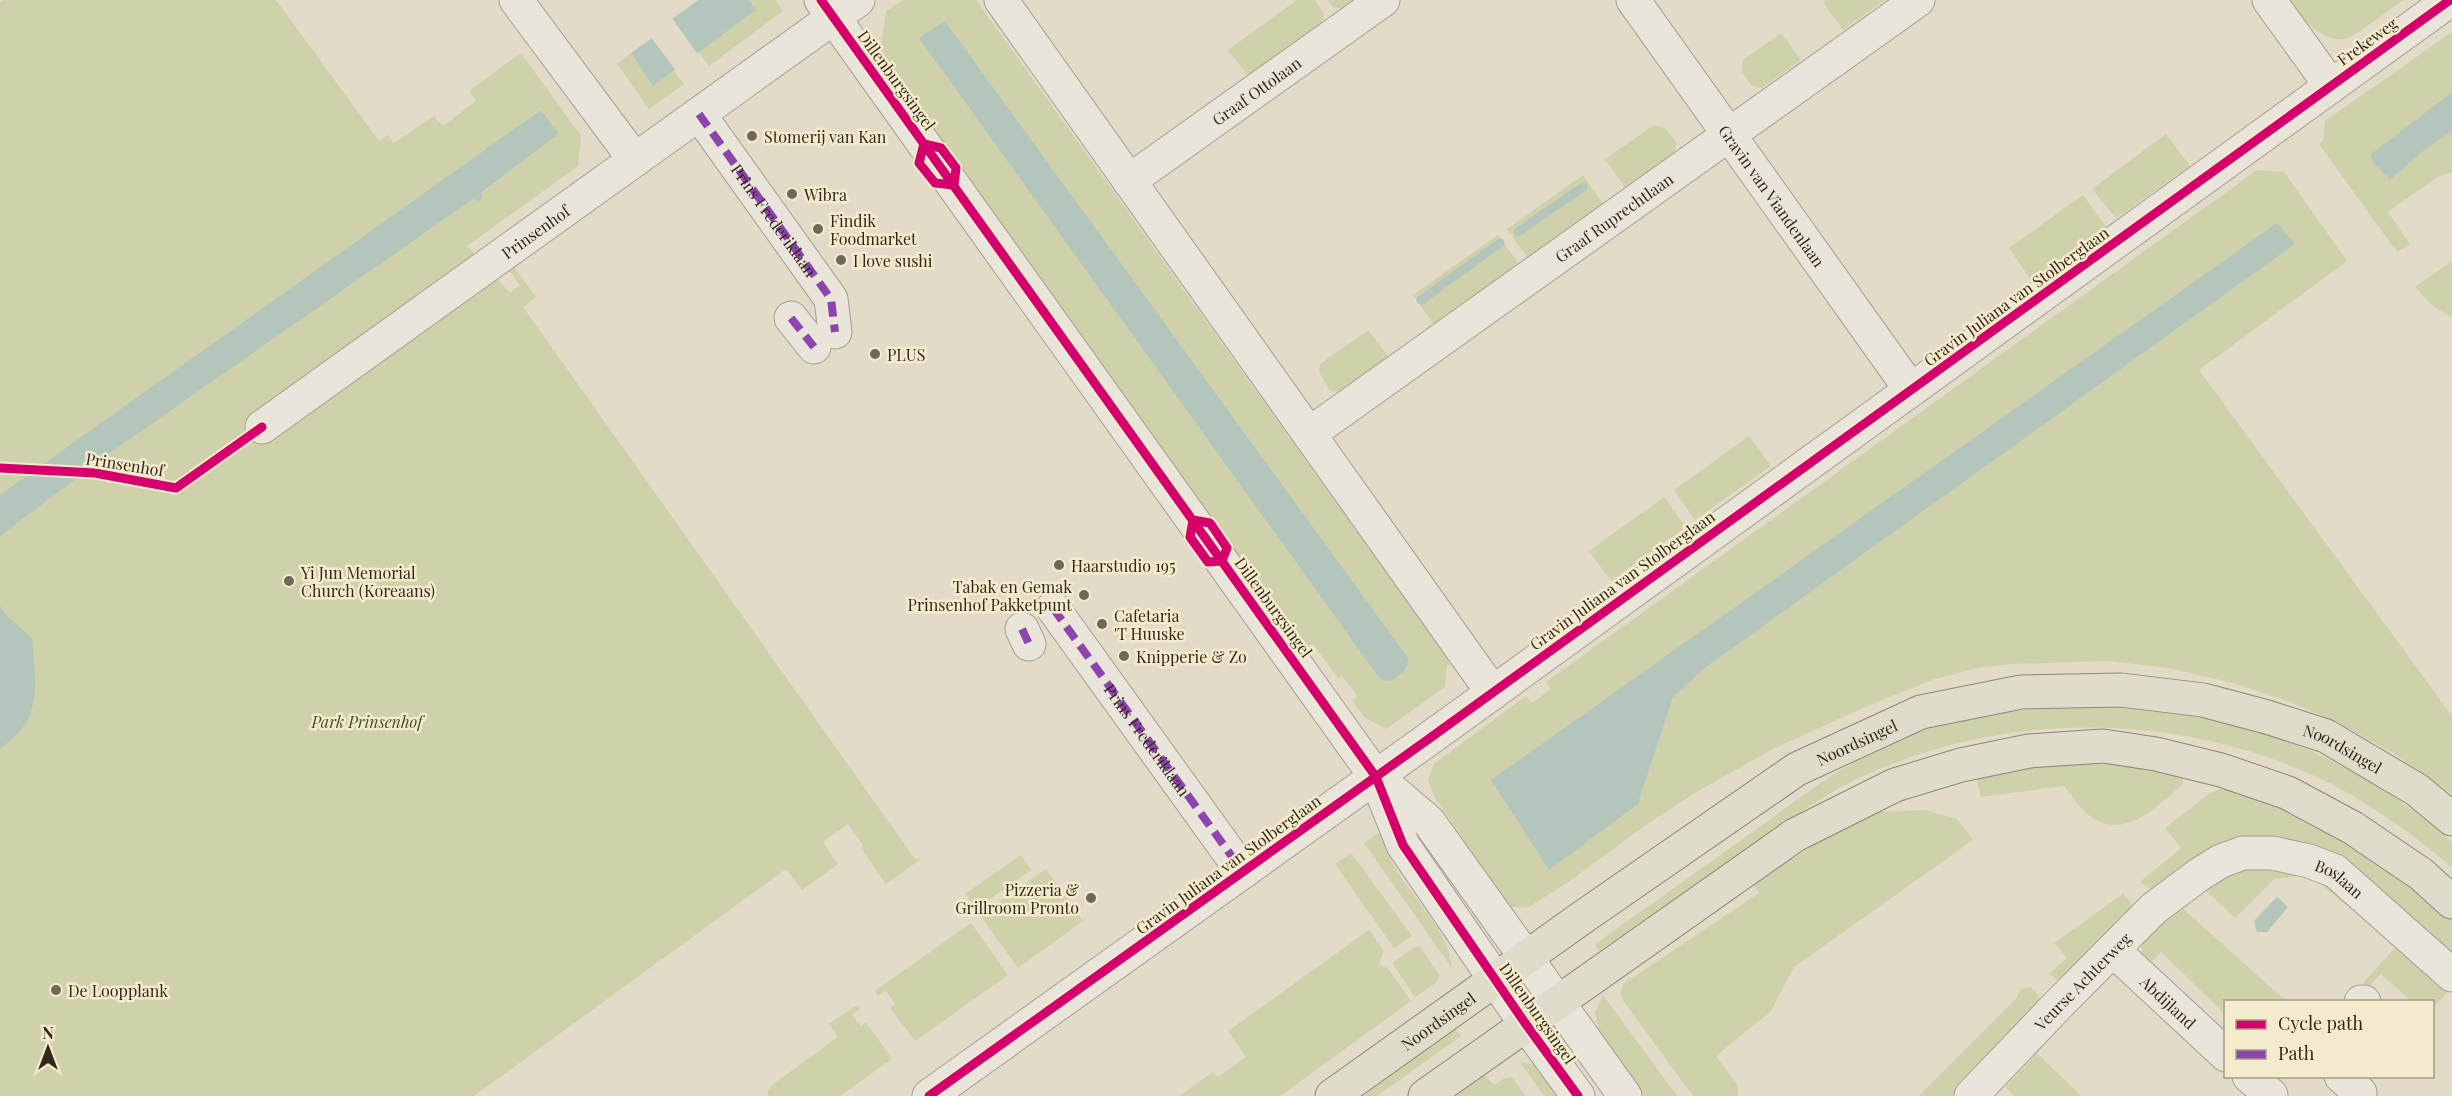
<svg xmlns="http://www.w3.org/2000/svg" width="2452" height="1096" viewBox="0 0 2452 1096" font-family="'Playfair Display',serif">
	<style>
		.green { fill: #cfd1aa; fill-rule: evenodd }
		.water { fill: #b4c6bc }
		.pier { fill: #e2dbc8 }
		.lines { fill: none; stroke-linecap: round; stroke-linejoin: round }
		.stream { stroke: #b4c6bc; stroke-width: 9 }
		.minor-casing { stroke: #a69f92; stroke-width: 35 }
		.major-casing { stroke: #8c8579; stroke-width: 35 }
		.minor { stroke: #e9e5da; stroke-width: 33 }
		.major { stroke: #e0dccb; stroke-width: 33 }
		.quiet { stroke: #8e44ad; stroke-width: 8; stroke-dasharray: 15 8; stroke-linecap: butt }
		.cycleway-casing { stroke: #f4ebcd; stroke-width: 13 }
		.cycleway { stroke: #d6006c; stroke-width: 9 }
		.poi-dot { fill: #706758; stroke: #f4ebcd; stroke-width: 2 }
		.labels { text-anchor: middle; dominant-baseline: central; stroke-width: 5; stroke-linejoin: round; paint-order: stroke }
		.street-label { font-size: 16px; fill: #33281b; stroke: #f4ebcd }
		.poi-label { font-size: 16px; fill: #33281b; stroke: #f4ebcd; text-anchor: start }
		.park-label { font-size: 16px; font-style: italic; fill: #414f23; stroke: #f4ebcd }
	</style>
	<rect width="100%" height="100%" fill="#e2dbc8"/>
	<!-- green -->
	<path class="green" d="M3,0H276L379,141L388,135L394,143L434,116L443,126L476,101L469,91L521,53L581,136L578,166L467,246L510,293L520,285L506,267L511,263L536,297L523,307L915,859L922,858L886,884L861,848L863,845L848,824L823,842L838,864L802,890L786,869L474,1096H0V2ZM541,110L559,134L474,199L421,197Z
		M749,0H775L783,11L709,66L699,52L756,10Z
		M903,0H976L1444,653L1450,665H1447L1445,687L1386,729L1364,717L1352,700L1358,696L1342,676L1338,678L1313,644L1308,647L1278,605L1275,607L876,53L881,47L886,11ZM945,21L1409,659L1406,669L920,38Z
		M1297,0H1315L1324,14L1322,22L1248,76L1228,50Z
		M1328,0H1354L1342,9L1333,7Z
		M1826,0H1885L1843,30L1823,2Z
		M2288,0H2403C2391,8 2359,34 2348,38C2324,46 2301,17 2288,0Z
		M2452,32V92L2438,102L2390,180L2421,153L2452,131V172L2439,176L2388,212L2410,244L2397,252L2319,144L2323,140L2325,121Z
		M1781,33L1801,60L1762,88L1752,86L1742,72L1743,60Z
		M631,53L653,85L674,71L684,84L649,109L617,64Z
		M1654,125L1665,128L1676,142L1675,155L1627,190L1605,159Z
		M2166,134L2190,166L2116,218L2092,189Z
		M2257,170L2284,172L2347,261L2199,370L2452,716V794L2393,753L2344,726L2290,702L2233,683L2168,668L2108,661L2013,664L1977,668L1932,680L1865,707L1773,749L1700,790L1650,822L1571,880L1529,907H1510L1435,798L1428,780L1434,764L1526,696L1532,703L1551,689L1546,682ZM2277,223L2295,244L1702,670L1673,698L1638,804L1492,781Z
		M1583,175L1603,204L1528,258L1507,229Z
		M2083,195L2106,227L2031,280L2009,248Z
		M1498,235L1519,264L1434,325L1413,295Z
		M2452,261V318L2432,305L2415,287Z
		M1368,330L1389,357L1341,392L1330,391L1319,372L1320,364Z
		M1749,436L1771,466L1695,520L1674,490Z
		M1664,497L1686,527L1611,581L1589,551Z
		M2118,706C2153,710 2188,714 2222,722C2308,741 2387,785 2452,842V867C2405,828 2354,791 2296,768C2157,711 1993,714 1857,779C1817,799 1780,825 1744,851C1696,884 1647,917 1599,951L1595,944C1651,905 1706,865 1761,826C1808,792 1854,756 1908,736C1975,711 2047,707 2118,706Z
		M2083,763L2121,764L2183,774V784C2156,807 2122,845 2085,812C2077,804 2071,794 2064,786L1981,797L1976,777L2045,766Z
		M2226,787L2323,821L2452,912V965L2305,851L2165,890L2151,889L2140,882L2181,848L2165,828L2209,794Z
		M1925,810L1957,819L1973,840L1794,967L1771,1011L1716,1056L1738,1086V1096H1693L1622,999L1621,992L1623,984L1759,893L1752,884L1825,838L1873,812Z
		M1379,833C1385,845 1390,859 1397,871C1416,903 1448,929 1452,968L1364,843Z
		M1351,853L1412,936L1394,948L1335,864Z
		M1021,855L1031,870L976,909L965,894Z
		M2233,862L2312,868L2375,916L2368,923L2310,875L2274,879L2235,918L2201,886Z
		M1046,869L1083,921L1018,968L980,915Z
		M2123,894L2129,900L2132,908L2063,984L2049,974L2067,958L2054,943Z
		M2180,906L2286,1001L2226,1002L2225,1014L2161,952L2147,966L2137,957L2143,950L2140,946Z
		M971,923L1008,975L915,1041L890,1008L895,1004L886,991L878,996L875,991Z
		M1369,930L1384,951L1379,963L1384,968L1387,967L1411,1001L1280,1096H1179L1213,1072L1218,1077L1246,1057L1228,1031Z
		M2402,940L2452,987L2433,1008L2432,1002L2411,1001L2381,974L2368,987L2363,983Z
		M1414,947H1420L1439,975L1437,982L1415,997L1392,963Z
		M2031,987L2045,1004L1952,1096H1919L2016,999L2021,989Z
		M1603,995L1677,1096H1644L1599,1031L1595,1012Z
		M857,1005L860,1009L852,1015L861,1026L866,1022L892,1059L840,1096H768V1091L772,1085L838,1037L829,1024Z
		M1455,1029L1461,1036L1377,1096H1363Z
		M2037,1053L2081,1096H2014L2005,1087Z
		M1520,1062L1541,1066L1569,1096H1544Z
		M1484,1074L1494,1085L1505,1078L1512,1077L1525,1096H1452Z"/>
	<!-- water -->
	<path class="water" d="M698,0H749L756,10L653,86L631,53L675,22L672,19Z
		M945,21L1409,659C1406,671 1401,675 1390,681L1380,679L919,38Z
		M2452,92V131L2421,153L2390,180L2374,163L2370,155Z
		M541,110L559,134L481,193L483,197L479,201L473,199L110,453L0,536V495Z
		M2277,223L2295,244L1702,670L1673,698L1638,804L1549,870L1491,780Z
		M0,606L7,616L32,638C34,668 41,700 24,726C19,735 8,742 0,749Z
		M2277,897L2288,907L2267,932H2257L2254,921Z"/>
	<!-- pier -->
	<path class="pier" d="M671,17L699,56L677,72L650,36L671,22Z"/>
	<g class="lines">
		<!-- stream -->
		<path class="stream" d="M1518,232L1583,187
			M1421,300L1500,243"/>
		<!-- minor casing -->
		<g class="minor-casing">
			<g id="minor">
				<path d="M516,0L635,160"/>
				<path d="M821,0L1376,777L1403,845L1525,1023L1578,1096"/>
				<path d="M1001,0L1493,693"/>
				<path id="s1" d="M1633,0L1911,390"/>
				<path d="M2269,0L2331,86"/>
				<path d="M699,114L831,299L835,332"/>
				<path id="s2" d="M1129,181L1383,0"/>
				<path d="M791,318L814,347"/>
				<path id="s3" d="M262,427L858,0"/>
				<path id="s4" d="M1309,434L1918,0"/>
				<path id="s5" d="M1053,608L1243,872"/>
				<path d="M1022,629L1029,644"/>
				<path d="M1380,780L1429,822L1625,1096"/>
				<path id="s6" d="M2113,950L2226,1055"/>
				<path d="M2361,1002H2364"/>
				<path d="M2249,1076L2271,1095"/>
				<path d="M2341,1076L2360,1093"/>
				<path d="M929,1096L1430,738L2450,0"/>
				<path id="s7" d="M1971,1096L2056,1007L2153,909L2200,874L2221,861L2243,853H2272L2309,861L2335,871L2452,975"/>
			</g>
		</g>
		<!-- major casing -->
		<g class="major-casing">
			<g id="major">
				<path id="s8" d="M1332,1096L1583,917L1797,769L1921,712L2021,692L2121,690L2203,700L2267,717L2326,736L2417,790L2452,819"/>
				<path d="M1425,1096L1795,835L1895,785L1961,765L2029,751L2103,746L2156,754L2221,770L2288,793L2353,828L2421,874L2452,902"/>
			</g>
		</g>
		<!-- minor -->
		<use href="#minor" class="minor"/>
		<!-- major -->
		<use href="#major" class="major"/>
		<!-- quiet -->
		<g class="quiet">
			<path id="s9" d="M699,114L831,299L835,332"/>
			<path d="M791,318L814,347"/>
			<path d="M1053,608L1243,872"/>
			<path d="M1022,629L1029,644"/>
		</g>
		<!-- cycleway casing -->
		<g class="cycleway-casing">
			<path id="cycleway" d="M821,0L1376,777L1403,845L1525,1023L1578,1096
				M924,144L941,148L956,168L954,185L935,183L919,163Z
				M0,468L95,473L176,488L262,427
				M1193,520L1210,523L1227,548L1222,561L1208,562L1190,537Z
				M929,1096L1430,738L2450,0"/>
		</g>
		<!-- cycleway -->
		<use href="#cycleway" class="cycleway"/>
	</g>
	<!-- markers -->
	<g class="poi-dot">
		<circle cx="752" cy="136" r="6"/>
		<circle cx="792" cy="194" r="6"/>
		<circle cx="818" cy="229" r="6"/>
		<circle cx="841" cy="260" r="6"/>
		<circle cx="875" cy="354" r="6"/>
		<circle cx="1059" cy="565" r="6"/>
		<circle cx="289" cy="581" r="6"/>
		<circle cx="1084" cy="595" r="6"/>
		<circle cx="1102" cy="624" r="6"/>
		<circle cx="1124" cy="656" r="6"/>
		<circle cx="1091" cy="898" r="6"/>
		<circle cx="56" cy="990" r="6"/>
	</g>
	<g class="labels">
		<!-- street labels -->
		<g class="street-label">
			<text transform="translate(2367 41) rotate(-36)">Frekeweg</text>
			<text transform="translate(897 80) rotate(54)">Dillenburgsingel</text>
			<text stroke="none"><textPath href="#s2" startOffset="156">Graaf Ottolaan</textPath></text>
			<text stroke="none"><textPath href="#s1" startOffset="240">Gravin van Viandenlaan</textPath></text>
			<text stroke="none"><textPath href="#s4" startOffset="374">Graaf Ruprechtlaan</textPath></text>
			<text stroke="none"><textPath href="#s9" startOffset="130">Prins Frederiklaan</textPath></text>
			<text stroke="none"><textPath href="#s3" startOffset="336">Prinsenhof</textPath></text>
			<text transform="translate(2016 296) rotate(-36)">Gravin Juliana van Stolberglaan</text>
			<text transform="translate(125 464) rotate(9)">Prinsenhof</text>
			<text transform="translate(1622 580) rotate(-36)">Gravin Juliana van Stolberglaan</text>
			<text transform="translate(1274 607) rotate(54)">Dillenburgsingel</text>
			<text stroke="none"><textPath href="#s5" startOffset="162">Prins Frederiklaan</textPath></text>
			<text stroke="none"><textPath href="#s8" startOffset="634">Noordsingel</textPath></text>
			<text stroke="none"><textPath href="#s8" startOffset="1138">Noordsingel</textPath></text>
			<text transform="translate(1228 864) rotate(-36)">Gravin Juliana van Stolberglaan</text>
			<text stroke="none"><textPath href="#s7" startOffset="470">Boslaan</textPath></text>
			<text stroke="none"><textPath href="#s7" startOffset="160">Veurse Achterweg</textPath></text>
			<text stroke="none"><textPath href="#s6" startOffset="76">Abdijland</textPath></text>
			<text transform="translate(1538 1013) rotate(55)">Dillenburgsingel</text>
			<text stroke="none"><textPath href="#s8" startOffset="130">Noordsingel</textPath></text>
		</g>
		<!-- poi labels -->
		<g class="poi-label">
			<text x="764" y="136">Stomerij van Kan</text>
			<text x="804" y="194">Wibra</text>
			<text x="830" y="220">Findik<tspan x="830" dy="18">Foodmarket</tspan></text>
			<text x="853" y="260">I love sushi</text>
			<text x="887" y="354">PLUS</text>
			<text x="1071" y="565">Haarstudio 195</text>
			<text x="301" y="572">Yi Jun Memorial<tspan x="301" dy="18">Church (Koreaans)</tspan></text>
			<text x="1072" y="586" text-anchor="end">Tabak en Gemak<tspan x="1072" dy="18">Prinsenhof Pakketpunt</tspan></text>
			<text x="1114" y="615">Cafetaria<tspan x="1114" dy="18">'T Huuske</tspan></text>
			<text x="1136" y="656">Knipperie &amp; Zo</text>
			<text x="1079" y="889" text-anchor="end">Pizzeria &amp;<tspan x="1079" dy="18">Grillroom Pronto</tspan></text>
			<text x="68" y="990">De Loopplank</text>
		</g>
		<!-- park labels -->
		<g class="park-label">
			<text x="367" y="721">Park Prinsenhof</text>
		</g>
	</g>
	<!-- legend -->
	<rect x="2224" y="1000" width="210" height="78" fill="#f4ebcd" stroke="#a79d86" stroke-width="1.5"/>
	<rect x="2236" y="1020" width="30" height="9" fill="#d6006c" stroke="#a79d86" stroke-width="1.5"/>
	<text x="2278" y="1030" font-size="18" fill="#33281b">Cycle path</text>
	<rect x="2236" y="1050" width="30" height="9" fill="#8e44ad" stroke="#a79d86" stroke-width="1.5"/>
	<text x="2278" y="1060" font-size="18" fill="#33281b">Path</text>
	<!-- north arrow -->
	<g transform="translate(48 1048)" stroke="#f4ebcd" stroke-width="4.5" paint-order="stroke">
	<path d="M0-4.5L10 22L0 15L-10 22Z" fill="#33281b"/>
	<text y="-9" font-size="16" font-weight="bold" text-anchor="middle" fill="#33281b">N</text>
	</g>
</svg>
